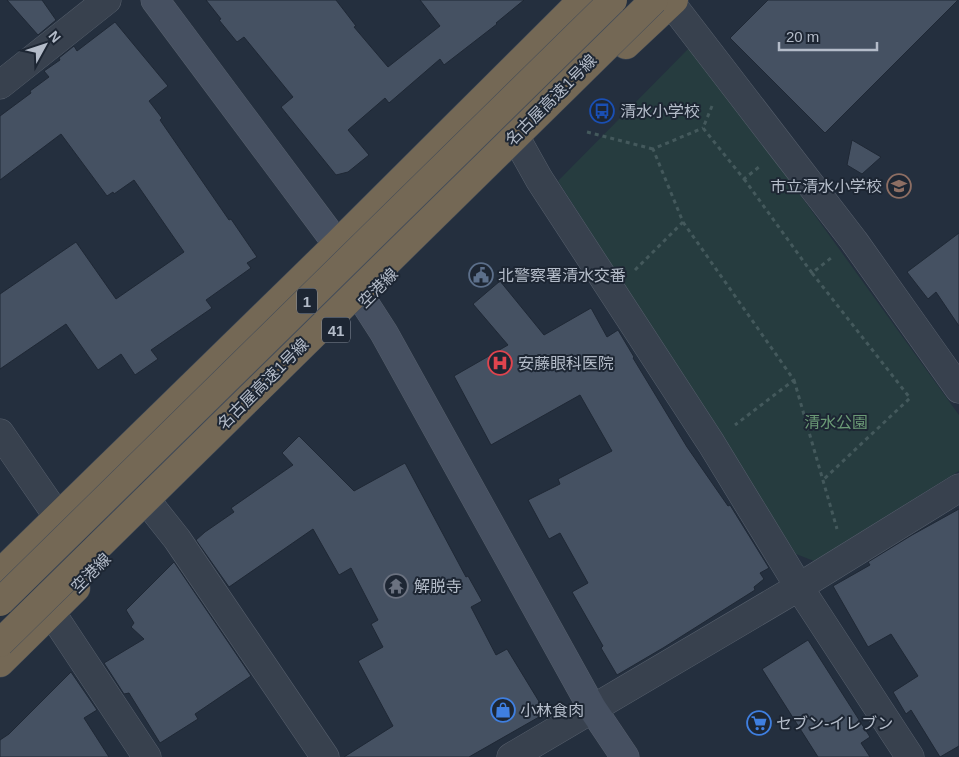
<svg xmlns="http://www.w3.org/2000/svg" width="959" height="757" viewBox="0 0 959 757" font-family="Arial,'Noto Sans JP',sans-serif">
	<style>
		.green { fill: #263c3f }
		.building { fill: #455162; stroke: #1f2835 }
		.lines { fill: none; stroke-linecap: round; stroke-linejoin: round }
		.street-casing { stroke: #565f6c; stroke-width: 29 }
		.secondary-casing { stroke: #565f6c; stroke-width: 29 }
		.highway-casing { stroke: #434c59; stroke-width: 29 }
		.path { stroke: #44595c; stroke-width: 3; stroke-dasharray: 4 4; stroke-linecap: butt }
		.street { stroke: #38414e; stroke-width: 28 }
		.secondary { stroke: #465061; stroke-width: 28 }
		.highway { stroke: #746855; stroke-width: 28 }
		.highway-bridge-casing { stroke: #434c59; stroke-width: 29; stroke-linecap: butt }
		.highway-bridge { stroke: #746855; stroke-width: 28 }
		.labels { text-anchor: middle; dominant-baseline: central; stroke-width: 4; stroke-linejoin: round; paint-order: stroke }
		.shield { fill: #1d2633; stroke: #878f9c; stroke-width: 1 }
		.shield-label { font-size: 15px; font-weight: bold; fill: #b4bcc9 }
		.street-label { font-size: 16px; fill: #b4bcc9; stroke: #1d2633 }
		.poi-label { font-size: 16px; fill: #b4bcc9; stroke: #1d2633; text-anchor: start }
		.park-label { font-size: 16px; fill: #6b9a76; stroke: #1d2633 }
	</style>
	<rect width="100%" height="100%" fill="#242f3e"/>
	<!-- green -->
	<path class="green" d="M692,45L959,415V471L814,561L796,554L558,181Z"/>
	<!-- building -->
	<path class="building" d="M7,0H42L56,20L38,35Z
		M206,0H336L356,26L354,27L388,67L440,26L420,0H524L496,23L497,24L444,65L440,59L389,103L385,98L348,130L369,155L348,172L336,175L281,107L293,97L244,37L237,42L219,20L221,19Z
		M768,0H958L825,133L730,38Z
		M115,22L168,86L149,101L162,118L160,120L229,220L231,219L257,257L247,263L251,268L206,300L212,308L151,350L158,359L135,375L121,354L98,370L66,324L0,369V294L76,242L116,299L184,252L134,180L114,194L113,192L107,196L61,134L0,180V116L31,93L30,91L49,77L44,71L60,60L59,58L74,46L77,51Z
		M852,140L881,157L862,174L847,165Z
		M959,233V326L936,292L928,299L907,272Z
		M500,281L544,335L591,308L607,337L618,330L634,357L633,358L687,447L728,506L730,505L769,568L760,573L764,579L754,587L755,590L663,648L617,675L601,648L603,646L572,592L588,583L560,533L549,539L528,500L560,484L558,479L612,451L580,395L491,445L454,376L508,345L473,304Z
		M299,436L354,491L405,463L466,577L468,576L482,601L471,607L496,655L507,649L546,713L469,757H344L393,726L358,661L383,647L371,624L378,620L351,568L339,575L313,529L229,587L196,540L205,532L234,512L231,508L293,465L282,453Z
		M959,509V746L940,757L911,710L906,714L893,692L918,676L891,634L868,647L833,586L870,565L868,562L912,535Z
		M174,562L251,676L195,714L198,719L160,743L129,693L124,694L104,663L144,639L131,627L134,623L126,610Z
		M808,640L870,737L861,743L870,757H818L762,669Z
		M71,672L97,710L84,718L109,757H0V740L9,734Z"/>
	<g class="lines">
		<!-- street casing -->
		<g class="street-casing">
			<path id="street" d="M671,3L854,241L959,389
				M0,85L107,0
				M520,145L539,179L711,443L799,587L910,757
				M0,433L58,517
				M154,510L177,539L325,757
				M51,612L147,757
				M511,757L799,587L959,488"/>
		</g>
		<!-- secondary casing -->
		<g class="secondary-casing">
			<path id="secondary" d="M155,0L337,244L364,302L384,333L592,708L625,757"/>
		</g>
		<!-- highway casing -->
		<g class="highway-casing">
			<path id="highway" d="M626,45L674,0
				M0,573L337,244L582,0
				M0,663L76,588"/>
		</g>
		<!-- path -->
		<path class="path" d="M712,106L703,128L744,179L759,167
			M587,132L653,149
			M744,179L812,273L831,258
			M683,222L794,380L735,425
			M635,270L683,222L653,149L703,128
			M812,273L910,398L823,480
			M794,380L837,529"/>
		<!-- street -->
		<use href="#street" class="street"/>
		<!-- secondary -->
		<use href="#secondary" class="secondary"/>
		<!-- highway -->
		<use href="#highway" class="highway"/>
		<!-- highway-bridge casing -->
		<g class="highway-bridge-casing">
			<path id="highway-bridge" d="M0,602L613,0
				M0,643L654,0"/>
		</g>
		<!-- highway-bridge -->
		<use href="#highway-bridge" class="highway-bridge"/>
	</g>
	<!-- icons -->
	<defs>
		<g id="bus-ring" transform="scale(1.25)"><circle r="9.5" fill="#1d2633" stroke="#1a4fb4" stroke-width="1.5"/><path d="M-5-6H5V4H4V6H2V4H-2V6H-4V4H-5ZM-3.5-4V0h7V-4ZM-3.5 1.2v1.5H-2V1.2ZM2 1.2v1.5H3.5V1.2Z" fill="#1a4fb4"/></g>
		<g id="school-ring" transform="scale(1.25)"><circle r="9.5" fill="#1d2633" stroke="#8d6e63" stroke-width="1.5"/><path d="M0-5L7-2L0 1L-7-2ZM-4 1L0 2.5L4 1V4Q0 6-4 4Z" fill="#8d6e63"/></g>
		<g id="civic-ring" transform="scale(1.25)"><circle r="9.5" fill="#1d2633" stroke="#5c6f8a" stroke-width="1.5"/><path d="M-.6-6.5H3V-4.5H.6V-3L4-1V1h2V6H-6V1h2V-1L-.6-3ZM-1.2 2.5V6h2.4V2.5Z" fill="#5c6f8a"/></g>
		<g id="hospital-ring" transform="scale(1.25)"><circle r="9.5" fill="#1d2633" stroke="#e0444e" stroke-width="1.5"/><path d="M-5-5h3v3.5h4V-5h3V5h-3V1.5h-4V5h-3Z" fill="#e0444e"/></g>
		<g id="temple-ring" transform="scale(1.25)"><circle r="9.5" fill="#1d2633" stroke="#6b7280" stroke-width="1.5"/><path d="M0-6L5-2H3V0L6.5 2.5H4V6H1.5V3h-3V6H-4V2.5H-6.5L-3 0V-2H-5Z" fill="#6b7280"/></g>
		<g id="shop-ring" transform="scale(1.25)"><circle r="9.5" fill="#1d2633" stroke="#3f7fe0" stroke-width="1.5"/><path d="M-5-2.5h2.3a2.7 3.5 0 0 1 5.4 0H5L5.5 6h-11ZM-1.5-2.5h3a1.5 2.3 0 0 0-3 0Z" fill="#3f7fe0"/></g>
		<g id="supermarket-ring" transform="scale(1.25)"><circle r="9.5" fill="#1d2633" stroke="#3f7fe0" stroke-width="1.5"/><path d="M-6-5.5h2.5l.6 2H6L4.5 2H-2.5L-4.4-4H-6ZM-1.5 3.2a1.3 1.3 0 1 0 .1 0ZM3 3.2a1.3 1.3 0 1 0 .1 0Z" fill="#3f7fe0"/></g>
	</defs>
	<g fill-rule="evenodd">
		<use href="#bus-ring" x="602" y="111"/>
		<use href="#school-ring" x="899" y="186"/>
		<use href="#civic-ring" x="481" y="275"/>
		<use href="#hospital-ring" x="500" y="363"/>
		<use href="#temple-ring" x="396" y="586"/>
		<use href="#shop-ring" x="503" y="710"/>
		<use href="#supermarket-ring" x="759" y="723"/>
	</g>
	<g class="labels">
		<!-- shield labels -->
		<g class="shield">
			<rect x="297" y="288.5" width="20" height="25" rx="4"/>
			<rect x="322" y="317.5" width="28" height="25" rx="4"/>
		</g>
		<g class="shield-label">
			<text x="307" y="301">1</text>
			<text x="336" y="330">41</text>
		</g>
		<!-- street labels -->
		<g class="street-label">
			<text transform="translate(551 100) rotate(-45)">名古屋高速1号線</text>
			<text transform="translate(378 288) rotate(-45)">空港線</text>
			<text transform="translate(263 384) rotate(-45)">名古屋高速1号線</text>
			<text transform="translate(91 573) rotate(-45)">空港線</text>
		</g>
		<!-- poi labels -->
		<g class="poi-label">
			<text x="620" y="111">清水小学校</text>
			<text x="882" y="186" text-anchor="end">市立清水小学校</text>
			<text x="498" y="275">北警察署清水交番</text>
			<text x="518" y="363">安藤眼科医院</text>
			<text x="414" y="586">解脱寺</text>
			<text x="520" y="710">小林食肉</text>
			<text x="776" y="723">セブン-イレブン</text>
		</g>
		<!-- park labels -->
		<g class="park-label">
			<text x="836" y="422">清水公園</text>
		</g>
	</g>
	<!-- north arrow -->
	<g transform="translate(45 45) rotate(50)" stroke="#1d2633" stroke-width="4" paint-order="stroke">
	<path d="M0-4L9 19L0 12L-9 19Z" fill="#b4bcc9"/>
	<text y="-8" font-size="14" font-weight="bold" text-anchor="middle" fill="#b4bcc9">N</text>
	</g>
	<!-- scale -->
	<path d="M779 42v8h98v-8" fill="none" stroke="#b4bcc9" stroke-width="2.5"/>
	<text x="786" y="42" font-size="15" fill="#b4bcc9" stroke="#1d2633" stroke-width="4" paint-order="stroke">20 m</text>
</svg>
